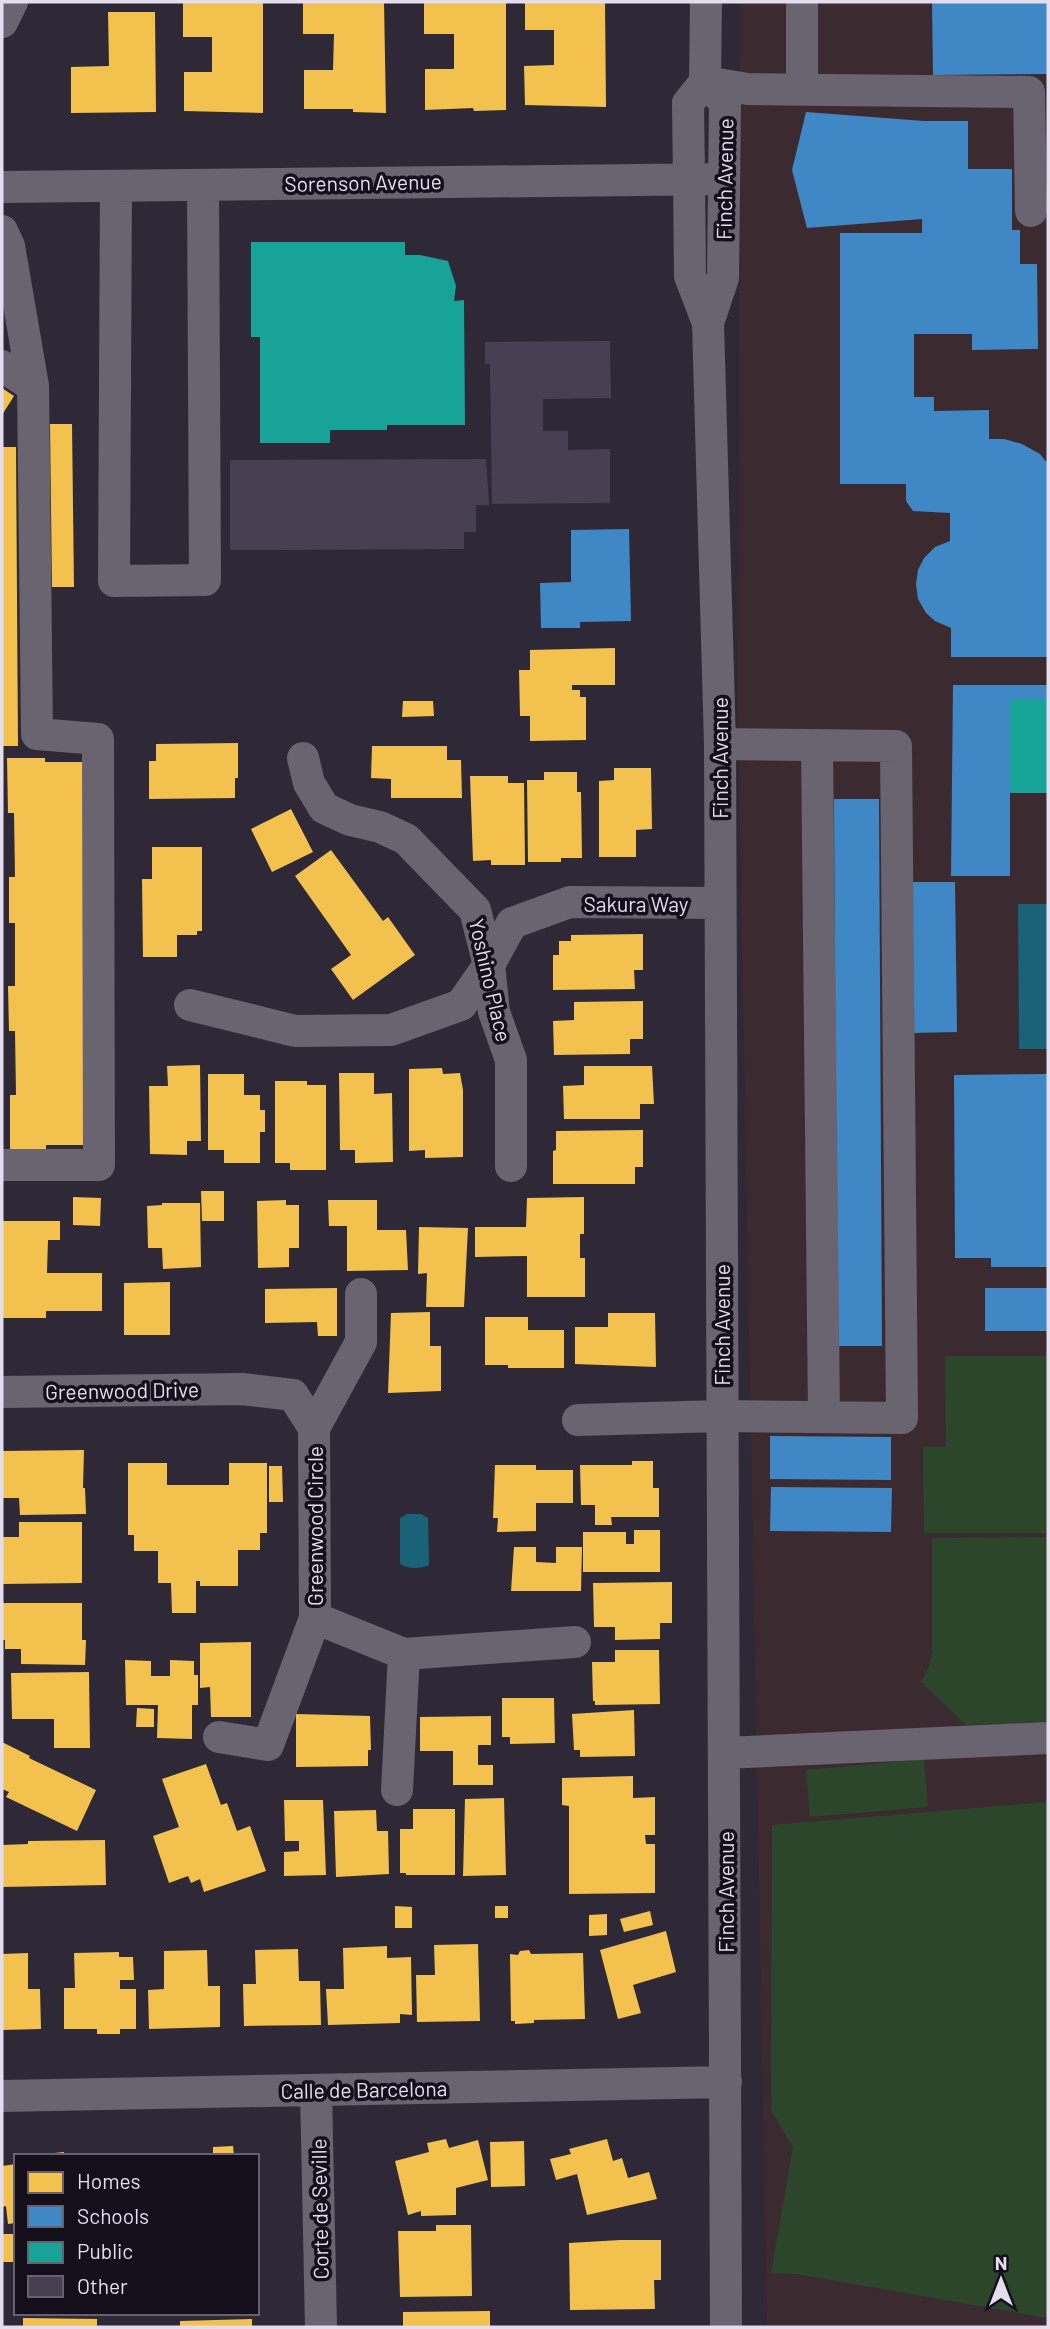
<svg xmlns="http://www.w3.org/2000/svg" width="1050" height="2329" viewBox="0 0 1050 2329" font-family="Barlow,sans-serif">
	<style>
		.education { fill: #3c2a31 }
		.green { fill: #2b462a }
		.water { fill: #196277 }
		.homes { fill: #f2c14e }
		.schools { fill: #3f88c5 }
		.public { fill: #17a398 }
		.building { fill: #484052 }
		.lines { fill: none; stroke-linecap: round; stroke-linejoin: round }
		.minor { stroke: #69646f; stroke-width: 32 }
		.labels { text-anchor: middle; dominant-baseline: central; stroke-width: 7; stroke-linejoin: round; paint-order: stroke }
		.street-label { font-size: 21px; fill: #e3ddee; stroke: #140f1b }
	</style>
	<rect width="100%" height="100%" fill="#2f2937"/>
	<!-- education -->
	<path class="education" d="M740,2H1048V2327H767L738,722Z"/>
	<!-- green -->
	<path class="green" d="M945,1356H1048V1533H924L923,1447H946Z
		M1048,1537V1722L966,1725L921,1682L928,1669L932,1653V1538Z
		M924,1759L928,1807L810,1817L806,1770Z
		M1048,1802V2318L797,2274L771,2273L793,2147L771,2110L772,1825Z"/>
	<!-- water -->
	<path class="water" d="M1018,904H1048V1049H1019Z
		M407,1514H421L428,1518L429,1565C420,1569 408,1569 400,1564V1518Z"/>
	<!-- homes -->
	<path class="homes" d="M183,2H263V113L184,111V72H212V37H183Z
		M303,2H384L386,113L353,112V109H304V70H333L334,34H303Z
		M424,2H506V110L474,111L473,108L425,110V69H454V34H424Z
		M525,2H605L606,107L525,105L524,66L554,65V30H525Z
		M108,12H155L156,112L71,113V67L109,66Z
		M2,388L14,396L2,415Z
		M50,424H72L74,587H52Z
		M2,447H16L18,746H2Z
		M615,648V685H572V690H580V697H586V740L530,741V716H520L519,670H530V650Z
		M403,701H433L434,716L402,717Z
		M238,743V778H235V798L149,799V761H156V744Z
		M372,746H447V760H461L462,798H391V779L371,778Z
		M7,758H45V762H86L88,1145H46V1149H10V1095H16L15,1031H9L8,986H15V923H9V877H15L14,813H8Z
		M614,768H651L652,829L636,830V857H599V781L614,780Z
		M544,772H577V792H581L582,858H561V862H528L527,780H544Z
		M470,776H508V783H524L525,865H491V860L473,861Z
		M291,809L313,852L272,872L251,829Z
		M152,847H202V931H197V935H177V957H143L142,879H152Z
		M331,850L383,921L388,917L415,955L353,1000L331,969L351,955L295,876Z
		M643,934V970H634L635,989L553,990V955H559V941H571V935Z
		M643,1001V1039H630V1054L554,1055L553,1021L574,1020V1002Z
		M200,1065L201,1141H187V1155L150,1154L149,1086H168L167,1066Z
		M584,1066H652L654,1104H640V1119H564L563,1086L584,1085Z
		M442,1068L443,1074L460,1073L463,1090V1157L425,1158V1150L409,1151V1069Z
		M339,1073H374V1094L392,1093L393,1162L355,1163V1150H340Z
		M208,1074H244V1095H260V1110H265V1132H260V1163H224V1150H208Z
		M275,1081H307V1085H326V1170H290V1163H275Z
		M643,1130V1167H635V1184H553V1151L556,1150V1131Z
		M201,1191H224V1221H202Z
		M73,1197L101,1198L100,1226L73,1225Z
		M584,1197V1234H580V1258H585V1297H527V1256L475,1257V1227H526L527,1198Z
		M286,1200V1205H299V1248H289V1267L258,1268L257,1201Z
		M328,1200H377V1230H406L408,1270L347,1271V1226H329Z
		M162,1203H200L201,1267L163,1269L162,1248H148L147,1206L162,1205Z
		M2,1221H60V1240H48L47,1273H102V1311H46V1318H2Z
		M419,1227L468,1228L464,1307H426L427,1273L418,1274Z
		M170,1282V1335H124V1283Z
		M337,1288V1336H318L317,1322L265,1323V1289Z
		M430,1312V1346H441V1391L388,1393L391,1313Z
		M608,1313H655L656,1367L575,1364V1327H608Z
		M485,1317H528V1330H564V1368H508V1365H485Z
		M84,1450L83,1488H85L86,1514L20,1515L19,1498H2V1451Z
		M632,1461H653V1488H659V1517H611L612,1525H595V1505H581L580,1465H632Z
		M128,1463H167V1485H229V1463H267V1533H260V1550H238V1586H200V1581H196V1613H172L171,1583H158V1551H134V1535H128Z
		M495,1465H536V1470H573V1503H536V1531L497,1532L498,1518H493Z
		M269,1466H282L283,1502H269Z
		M19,1522H82V1583L2,1584V1537H19Z
		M634,1530H660V1572H583V1532H626V1544H634Z
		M514,1547H536V1562L556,1563V1547H582L581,1591H511Z
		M672,1582V1623H660V1639L615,1640V1627H594L593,1583Z
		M2,1603H82V1640H86L85,1665L21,1664V1649H5V1640H2Z
		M251,1642V1717H211L210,1687L200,1688V1643Z
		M615,1650H659L660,1704L595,1705V1701H593L592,1662H615Z
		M125,1660L151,1661V1676H170V1660L194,1661V1675H198V1705H192V1739L157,1738L158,1705H126Z
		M89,1672L90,1748H54V1719H12L11,1673Z
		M502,1698H554L555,1743L510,1744V1737H502Z
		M137,1708L154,1709V1727H136Z
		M634,1710L635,1756L580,1757V1750H574L572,1714Z
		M296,1714L370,1716L371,1750H368V1766L296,1767Z
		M491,1716V1745H478V1765H493V1785H453V1751H420V1717Z
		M2,1742L30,1756L29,1758L96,1790L77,1831L6,1797L9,1792L2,1789Z
		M206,1764L221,1805L227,1803L237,1831L250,1826L266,1871L204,1892L200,1879L191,1883L188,1876L169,1883L153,1836L179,1827L162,1779Z
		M633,1776V1798L655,1797V1835H645L646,1844H655V1893L569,1894V1806L562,1805V1778Z
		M504,1798L506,1875L463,1876L465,1799Z
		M284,1800H323L326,1875L284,1876V1852L299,1851V1841H285Z
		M413,1809H455V1875H406V1873H400V1829H413Z
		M376,1810L377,1831H388L389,1874L336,1877L334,1811Z
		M105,1840L106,1885L2,1887V1845L28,1844V1841Z
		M395,1906L412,1907V1928H395Z
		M495,1906H508V1918H495Z
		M650,1911L653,1925L624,1932L620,1919Z
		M607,1914V1935L589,1936V1915Z
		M666,1931L676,1972L633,1985L641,2013L618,2019L600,1950Z
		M478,1944L480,2021L417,2022L416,1975H435L434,1945Z
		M387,1946V1958L411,1957L412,2015L400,2014V2023L328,2025L326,1989H344L343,1948Z
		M298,1949L299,1981H320L321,2025L244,2026L243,1984H256L255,1950Z
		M207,1950L208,1986H220V2027L149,2029L148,1990L164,1989V1951Z
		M529,1950L531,1954L583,1953L585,2019L534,2020V2023L515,2024V2021H511L510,1954L518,1955L520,1951Z
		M119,1952V1957H133L134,1980H120V1989H136V2029H120V2034H97V2029H64V1988H75L74,1953Z
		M28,1953V1989H40L41,2029L2,2030V1954Z
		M446,2139L449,2148L478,2140L488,2180L456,2188V2215L421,2216V2211L408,2215L395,2161L429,2152L427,2143Z
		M607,2139L613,2161L622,2158L628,2178L649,2172L657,2199L587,2215L577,2174L556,2180L550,2159L571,2154L569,2149Z
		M524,2141L525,2186L491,2187L490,2142Z
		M233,2146L234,2156H213V2147Z
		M64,2152V2156H45V2154Z
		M16,2164V2223L8,2224L6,2206L2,2207V2166Z
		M436,2225H471L472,2296L400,2297L398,2231H436Z
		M3,2234H16V2262H3Z
		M620,2240H661V2280H654L655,2309L570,2310L569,2243Z
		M490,2311V2327H403V2312Z
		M23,2318L97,2319V2327H23Z
		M252,2319V2327H180V2321Z"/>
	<!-- schools -->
	<path class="schools" d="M932,2H1048V74L933,75Z
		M806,112L924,121H968V169H1012V230H1020V264H1037L1038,349L972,350V334H914V397H934V411L989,410V439H1004L1022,444L1040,454L1048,464V657H951V628L935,621L926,613L918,599L916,584L918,570L924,558L935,547L950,541V513L913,511L906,501V484H840V233H922V219L807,228L792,170Z
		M629,529L631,621L580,622V628H541L540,583L571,582V530Z
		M953,685H1048V699H1010V876H951Z
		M834,799H879L882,1346H837Z
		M912,882H955L957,1032L913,1033Z
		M1048,1074V1267H991V1258H955L954,1075Z
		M985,1288H1048V1331H985Z
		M770,1436L891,1437V1480L770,1479Z
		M771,1487L892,1488L891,1532L770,1531Z"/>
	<!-- public -->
	<path class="public" d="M251,242H405V255H420L448,261L456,286L454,301L464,300L465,425H387V430H330V443H260V337H251Z
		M1010,699H1048V793H1010Z"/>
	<!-- building -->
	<path class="building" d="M610,341L611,398L543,399V431H568V450L610,449V503L492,504L490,364H485V342Z
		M486,459L489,505H476V532H464V549L230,550V460Z"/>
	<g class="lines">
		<!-- minor -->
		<path class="minor" d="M706,2L705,82L688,103L689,178L690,276L708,323
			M2,22L12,2
			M705,82L725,102L723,278L708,323L720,744L726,2327
			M705,82L748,89L1029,92L1031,211
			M802,89V2
			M116,186L114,581L205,580L203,185
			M2,187L724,179
			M2,231L9,246L33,386
			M2,366L33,386L37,734L98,739L99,1165H2
			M817,745L824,1417
			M303,758L309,783L324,808L350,820L380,827L406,839L475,910L489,965L494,1012L511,1060V1166
			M190,1005L295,1031L391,1030L461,1005L489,965L512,923L570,902L719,903
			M2,1392L242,1389L293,1395L314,1428L315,1618L404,1654L575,1642
			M578,1420L721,1416L902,1418L896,746L720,744
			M314,1428L361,1342V1294
			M219,1737L268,1745L315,1618
			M724,1753L1048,1738
			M397,1790L404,1654
			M316,2090L321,2327
			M2,2096L726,2082"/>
	</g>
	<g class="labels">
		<!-- street labels -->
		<g class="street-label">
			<text transform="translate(724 179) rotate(-89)">Finch Avenue</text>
			<text transform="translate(363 182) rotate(-1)">Sorenson Avenue</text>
			<text transform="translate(719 758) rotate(-90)">Finch Avenue</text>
			<text x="636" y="903">Sakura Way</text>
			<text transform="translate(491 980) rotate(77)">Yoshino Place</text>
			<text transform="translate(721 1325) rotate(-90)">Finch Avenue</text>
			<text transform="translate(122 1390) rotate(-1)">Greenwood Drive</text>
			<text transform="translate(314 1526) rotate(-90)">Greenwood Circle</text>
			<text transform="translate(725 1892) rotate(-90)">Finch Avenue</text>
			<text transform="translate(364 2089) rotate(-1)">Calle de Barcelona</text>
			<text transform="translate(319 2209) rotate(-91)">Corte de Seville</text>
		</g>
	</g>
	<!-- border -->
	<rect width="1050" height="2329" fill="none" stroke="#e3ddee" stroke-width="7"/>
	<!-- legend -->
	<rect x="14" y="2154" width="245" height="161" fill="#140f1b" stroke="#67616f" stroke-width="2"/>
	<rect x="28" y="2172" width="35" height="21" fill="#f2c14e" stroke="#67616f" stroke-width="2"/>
	<text x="77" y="2189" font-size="21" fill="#e3ddee">Homes</text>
	<rect x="28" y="2206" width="35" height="21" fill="#3f88c5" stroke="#67616f" stroke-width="2"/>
	<text x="77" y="2224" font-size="21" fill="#e3ddee">Schools</text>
	<rect x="28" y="2242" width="35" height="21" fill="#17a398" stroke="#67616f" stroke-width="2"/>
	<text x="77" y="2259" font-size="21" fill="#e3ddee">Public</text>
	<rect x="28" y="2276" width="35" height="21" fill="#484052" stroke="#67616f" stroke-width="2"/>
	<text x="77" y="2294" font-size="21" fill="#e3ddee">Other</text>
	<!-- north arrow -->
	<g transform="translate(1001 2280)" stroke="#140f1b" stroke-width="5" paint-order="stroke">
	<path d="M0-5L12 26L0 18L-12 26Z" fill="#e3ddee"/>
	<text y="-10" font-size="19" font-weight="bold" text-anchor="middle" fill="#e3ddee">N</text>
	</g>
</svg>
